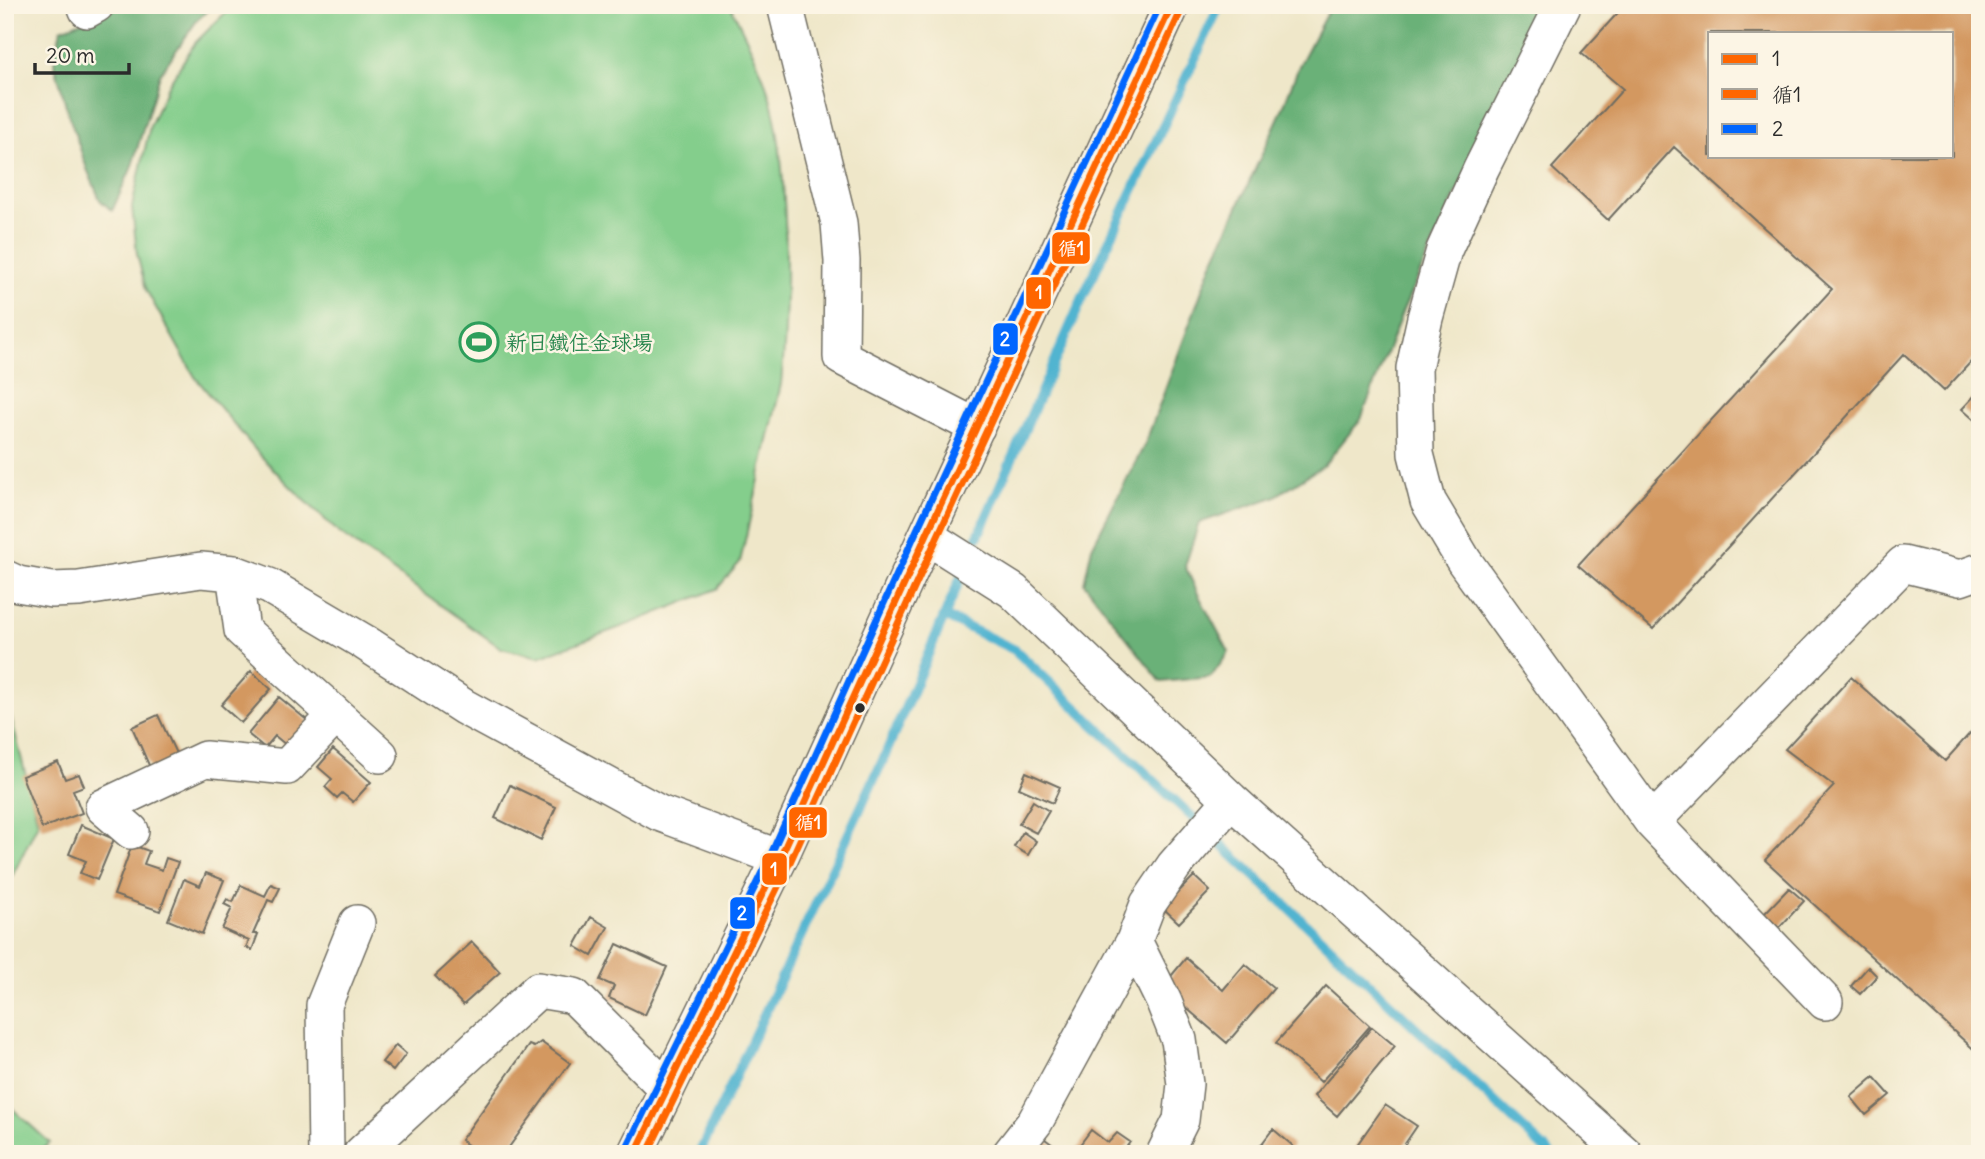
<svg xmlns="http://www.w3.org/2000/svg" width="1985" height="1159" viewBox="0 0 1985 1159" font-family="Delius,'Klee One',sans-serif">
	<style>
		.green { fill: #84ce8c; stroke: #587c5c; stroke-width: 2 }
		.forest { fill: #6bb178; stroke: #4b6e52; stroke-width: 2 }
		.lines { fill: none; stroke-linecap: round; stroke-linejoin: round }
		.stream { stroke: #51b4d0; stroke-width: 10 }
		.building { fill: #d39860; fill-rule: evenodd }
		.minor-casing { stroke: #706d62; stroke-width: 38 }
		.minor { stroke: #fff; stroke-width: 35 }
		.bus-1-casing { stroke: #fcf5e5; stroke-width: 12 }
		.bus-2-casing { stroke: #fcf5e5; stroke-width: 12 }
		.bus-3-casing { stroke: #fcf5e5; stroke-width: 12 }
		.bus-1 { stroke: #f60; stroke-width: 7 }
		.bus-2 { stroke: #f60; stroke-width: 7 }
		.bus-3 { stroke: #06f; stroke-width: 7 }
		.bus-dot { fill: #2b2b2b; stroke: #fcf5e5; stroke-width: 2.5 }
		.labels { text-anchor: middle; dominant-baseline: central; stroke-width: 5; stroke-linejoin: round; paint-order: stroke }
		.leisure-label { font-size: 21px; font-weight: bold; fill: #27864d; stroke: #fcf5e5; text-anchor: start }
		.line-badge { stroke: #fcf5e5; stroke-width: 2.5 }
		.badge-label { font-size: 19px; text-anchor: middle; font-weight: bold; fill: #fff }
	</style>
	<rect width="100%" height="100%" fill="#fcf5e5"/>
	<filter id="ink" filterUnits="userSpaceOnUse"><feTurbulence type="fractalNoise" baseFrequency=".0143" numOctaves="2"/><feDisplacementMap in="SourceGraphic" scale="14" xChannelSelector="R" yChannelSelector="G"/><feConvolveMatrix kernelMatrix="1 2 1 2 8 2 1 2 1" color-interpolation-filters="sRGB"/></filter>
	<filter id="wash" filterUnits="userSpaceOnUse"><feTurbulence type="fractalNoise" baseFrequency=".00686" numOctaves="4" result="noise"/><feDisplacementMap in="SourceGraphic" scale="28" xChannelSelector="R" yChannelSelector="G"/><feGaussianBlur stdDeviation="1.57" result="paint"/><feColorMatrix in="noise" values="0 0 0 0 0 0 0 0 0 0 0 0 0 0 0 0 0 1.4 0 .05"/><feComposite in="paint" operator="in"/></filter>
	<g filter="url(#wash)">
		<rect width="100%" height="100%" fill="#efe7c9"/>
		<!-- green -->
		<path class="green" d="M233,5H729L731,7C746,37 762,68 771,101C781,140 783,178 785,218C787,273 787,329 781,384L740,562L717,589L632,623L539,657L501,648L338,532L291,487L258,453L195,377L146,290L137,254L132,207L150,126L167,87L195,43Z
			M5,694L38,823L5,891Z
			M5,1102L50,1143L36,1154H5Z"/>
		<!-- forest -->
		<path class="forest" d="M124,5H215L198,19L160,74L131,169L112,211L100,200L87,169L68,113L54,62L61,29Z
			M1331,5H1549L1450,207L1404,308L1361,419L1324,465L1274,497L1199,523L1185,566L1199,596L1229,652L1211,677L1161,682L1084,583L1092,547L1145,444L1211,266L1282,110L1299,66Z"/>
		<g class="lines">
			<!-- stream -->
			<path class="stream" d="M978,536L1083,297L1220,5
				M944,616L1015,650L1550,1154
				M699,1154L883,760L961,577"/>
		</g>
		<g id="blocks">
			<!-- building -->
			<path class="building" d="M1625,5H1980V352L1944,391L1904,354L1653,629L1578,565L1832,289L1674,147L1608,220L1552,168L1623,89L1581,53ZM1710,33H1952V156H1710Z
				M1980,390V425L1962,409Z
				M251,671L271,689L241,723L221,705Z
				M1851,677L1945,761L1980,722V1055L1765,860L1834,786L1785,749Z
				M279,697L314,726L286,745L275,736L265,748L248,734Z
				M158,715L179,760L152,772L132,727Z
				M333,749L371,782L353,802L342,793L337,798L325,787L332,779L318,767Z
				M58,762L65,779L79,774L84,786L73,790L82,813L42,828L22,776Z
				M1026,772L1060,787L1053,803L1019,788Z
				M510,785L556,807L541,840L495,818Z
				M1033,801L1049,811L1036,833L1019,824Z
				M81,825L114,839L97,880L80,873L86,861L69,854Z
				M1023,832L1036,841L1028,855L1014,847Z
				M132,845L149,851L144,864L162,870L166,858L178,862L160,911L114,895Z
				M206,873L224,880L202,934L168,920L184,879L200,886Z
				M1194,876L1210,891L1179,923L1163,908Z
				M271,884L280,888L273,902L268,900L253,934H258L252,950L246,947L249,941L222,929L232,908L224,904L227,899L233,902L241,885L265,896Z
				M1789,888L1804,901L1779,928L1764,914Z
				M591,917L608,927L592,956L575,946Z
				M472,942L500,972L463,1005L435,976Z
				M617,944L667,967L645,1015L609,998L614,986L600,980Z
				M1186,958L1223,990L1245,964L1274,988L1227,1043L1162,987Z
				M1868,967L1877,976L1860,994L1851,986Z
				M1326,986L1370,1026L1321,1082L1276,1043Z
				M1372,1027L1395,1046L1337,1116L1314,1096Z
				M541,1042L570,1063L504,1154H480L461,1140L529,1045L534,1047Z
				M396,1045L406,1054L393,1071L382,1062Z
				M1874,1077L1890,1095L1866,1115L1851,1097Z
				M1385,1105L1417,1126L1398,1154H1354L1352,1152Z
				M1273,1129L1293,1146L1287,1154H1254Z
				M1091,1130L1108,1143L1117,1133L1130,1142L1121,1154H1073Z
				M1041,1136L1065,1154H1027Z"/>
		</g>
	</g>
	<g filter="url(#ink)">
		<use href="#blocks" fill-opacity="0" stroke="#706d62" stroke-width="2"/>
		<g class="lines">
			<!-- minor casing -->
			<g class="minor-casing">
				<path id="minor" d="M85,5L87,10L96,5
					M785,5L839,223L842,261L841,357L977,427
					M1563,5L1481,169L1444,250L1425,318L1414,368L1416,454L1428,501L1464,561L1652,822L1825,1002
					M926,536L1013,591L1231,800L1625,1154
					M234,573L242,630L380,755
					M5,578L18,584L52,590L79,589L201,570L234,573L269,586L364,642L464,707L659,813L780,858
					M1652,822L1903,564L1960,578L1980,571
					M131,831L103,807L205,759L287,767L335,716
					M1134,941L1164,1002L1179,1040L1185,1084L1181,1120L1164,1154
					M326,1154L324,1005L357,923
					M361,1154L538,990L574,996L667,1089
					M635,1154L780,858L926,536L1172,5
					M1010,1154L1035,1122L1134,941L1148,904L1174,866L1231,800"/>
			</g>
			<!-- minor -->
			<use href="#minor" class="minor"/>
			<!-- bus-1 casing -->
			<g class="bus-1-casing">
				<path id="bus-1" d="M635,1154L780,858L926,536L1172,5"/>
			</g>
			<!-- bus-2 casing -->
			<g class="bus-2-casing">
				<path id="bus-2" d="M647,1154L790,862L936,540L1182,9"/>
			</g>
			<!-- bus-3 casing -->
			<g class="bus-3-casing">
				<path id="bus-3" d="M626,1149L771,854L916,532L1160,5"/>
			</g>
			<!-- bus-1 -->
			<use href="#bus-1" class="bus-1"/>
			<!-- bus-2 -->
			<use href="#bus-2" class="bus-2"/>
			<!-- bus-3 -->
			<use href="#bus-3" class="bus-3"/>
		</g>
	</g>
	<!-- icons -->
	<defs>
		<g id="stadium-ring" transform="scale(2.0125)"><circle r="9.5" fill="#fcf5e5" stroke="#2e9e5b" stroke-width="1.5"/><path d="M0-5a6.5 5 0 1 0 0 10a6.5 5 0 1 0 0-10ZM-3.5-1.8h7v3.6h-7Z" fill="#2e9e5b"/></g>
	</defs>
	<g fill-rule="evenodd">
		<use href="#stadium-ring" x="479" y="342"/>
	</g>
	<!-- markers -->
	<circle class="bus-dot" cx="860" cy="708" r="6"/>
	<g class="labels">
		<!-- leisure labels -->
		<g class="leisure-label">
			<text x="506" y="342">新日鐵住金球場</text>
		</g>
	</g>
	<g class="line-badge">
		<rect x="1051" y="231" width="40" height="34" rx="7" fill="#f60"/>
		<rect x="1025" y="276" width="27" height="34" rx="7" fill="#f60"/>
		<rect x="992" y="322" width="27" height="34" rx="7" fill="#06f"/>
		<rect x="788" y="806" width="40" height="33" rx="7" fill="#f60"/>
		<rect x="761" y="852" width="27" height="34" rx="7" fill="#f60"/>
		<rect x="729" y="896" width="27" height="34" rx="7" fill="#06f"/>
	</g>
	<g class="badge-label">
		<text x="1071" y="255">循1</text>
		<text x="1039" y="299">1</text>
		<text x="1005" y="346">2</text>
		<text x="808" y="829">循1</text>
		<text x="774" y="876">1</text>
		<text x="742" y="920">2</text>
	</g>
	<!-- margin -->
	<rect width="1985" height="1159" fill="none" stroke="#fcf5e5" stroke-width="28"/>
	<!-- legend -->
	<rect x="1708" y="32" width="245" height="126" fill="#fcf5e5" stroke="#a8a49b" stroke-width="2"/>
	<rect x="1722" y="54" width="35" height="10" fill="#ff6600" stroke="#a8a49b" stroke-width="2"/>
	<text x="1772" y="66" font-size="21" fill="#2b2b2b">1</text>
	<rect x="1722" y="89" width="35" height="10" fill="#ff6600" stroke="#a8a49b" stroke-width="2"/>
	<text x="1772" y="102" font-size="21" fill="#2b2b2b">循1</text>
	<rect x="1722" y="124" width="35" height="10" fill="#0066ff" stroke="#a8a49b" stroke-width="2"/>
	<text x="1772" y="136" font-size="21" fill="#2b2b2b">2</text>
	<!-- scale -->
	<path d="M35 63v10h94v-10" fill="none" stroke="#2b2b2b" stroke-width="3.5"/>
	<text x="46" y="63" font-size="21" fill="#2b2b2b" stroke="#fcf5e5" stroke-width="5" paint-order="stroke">20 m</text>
</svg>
